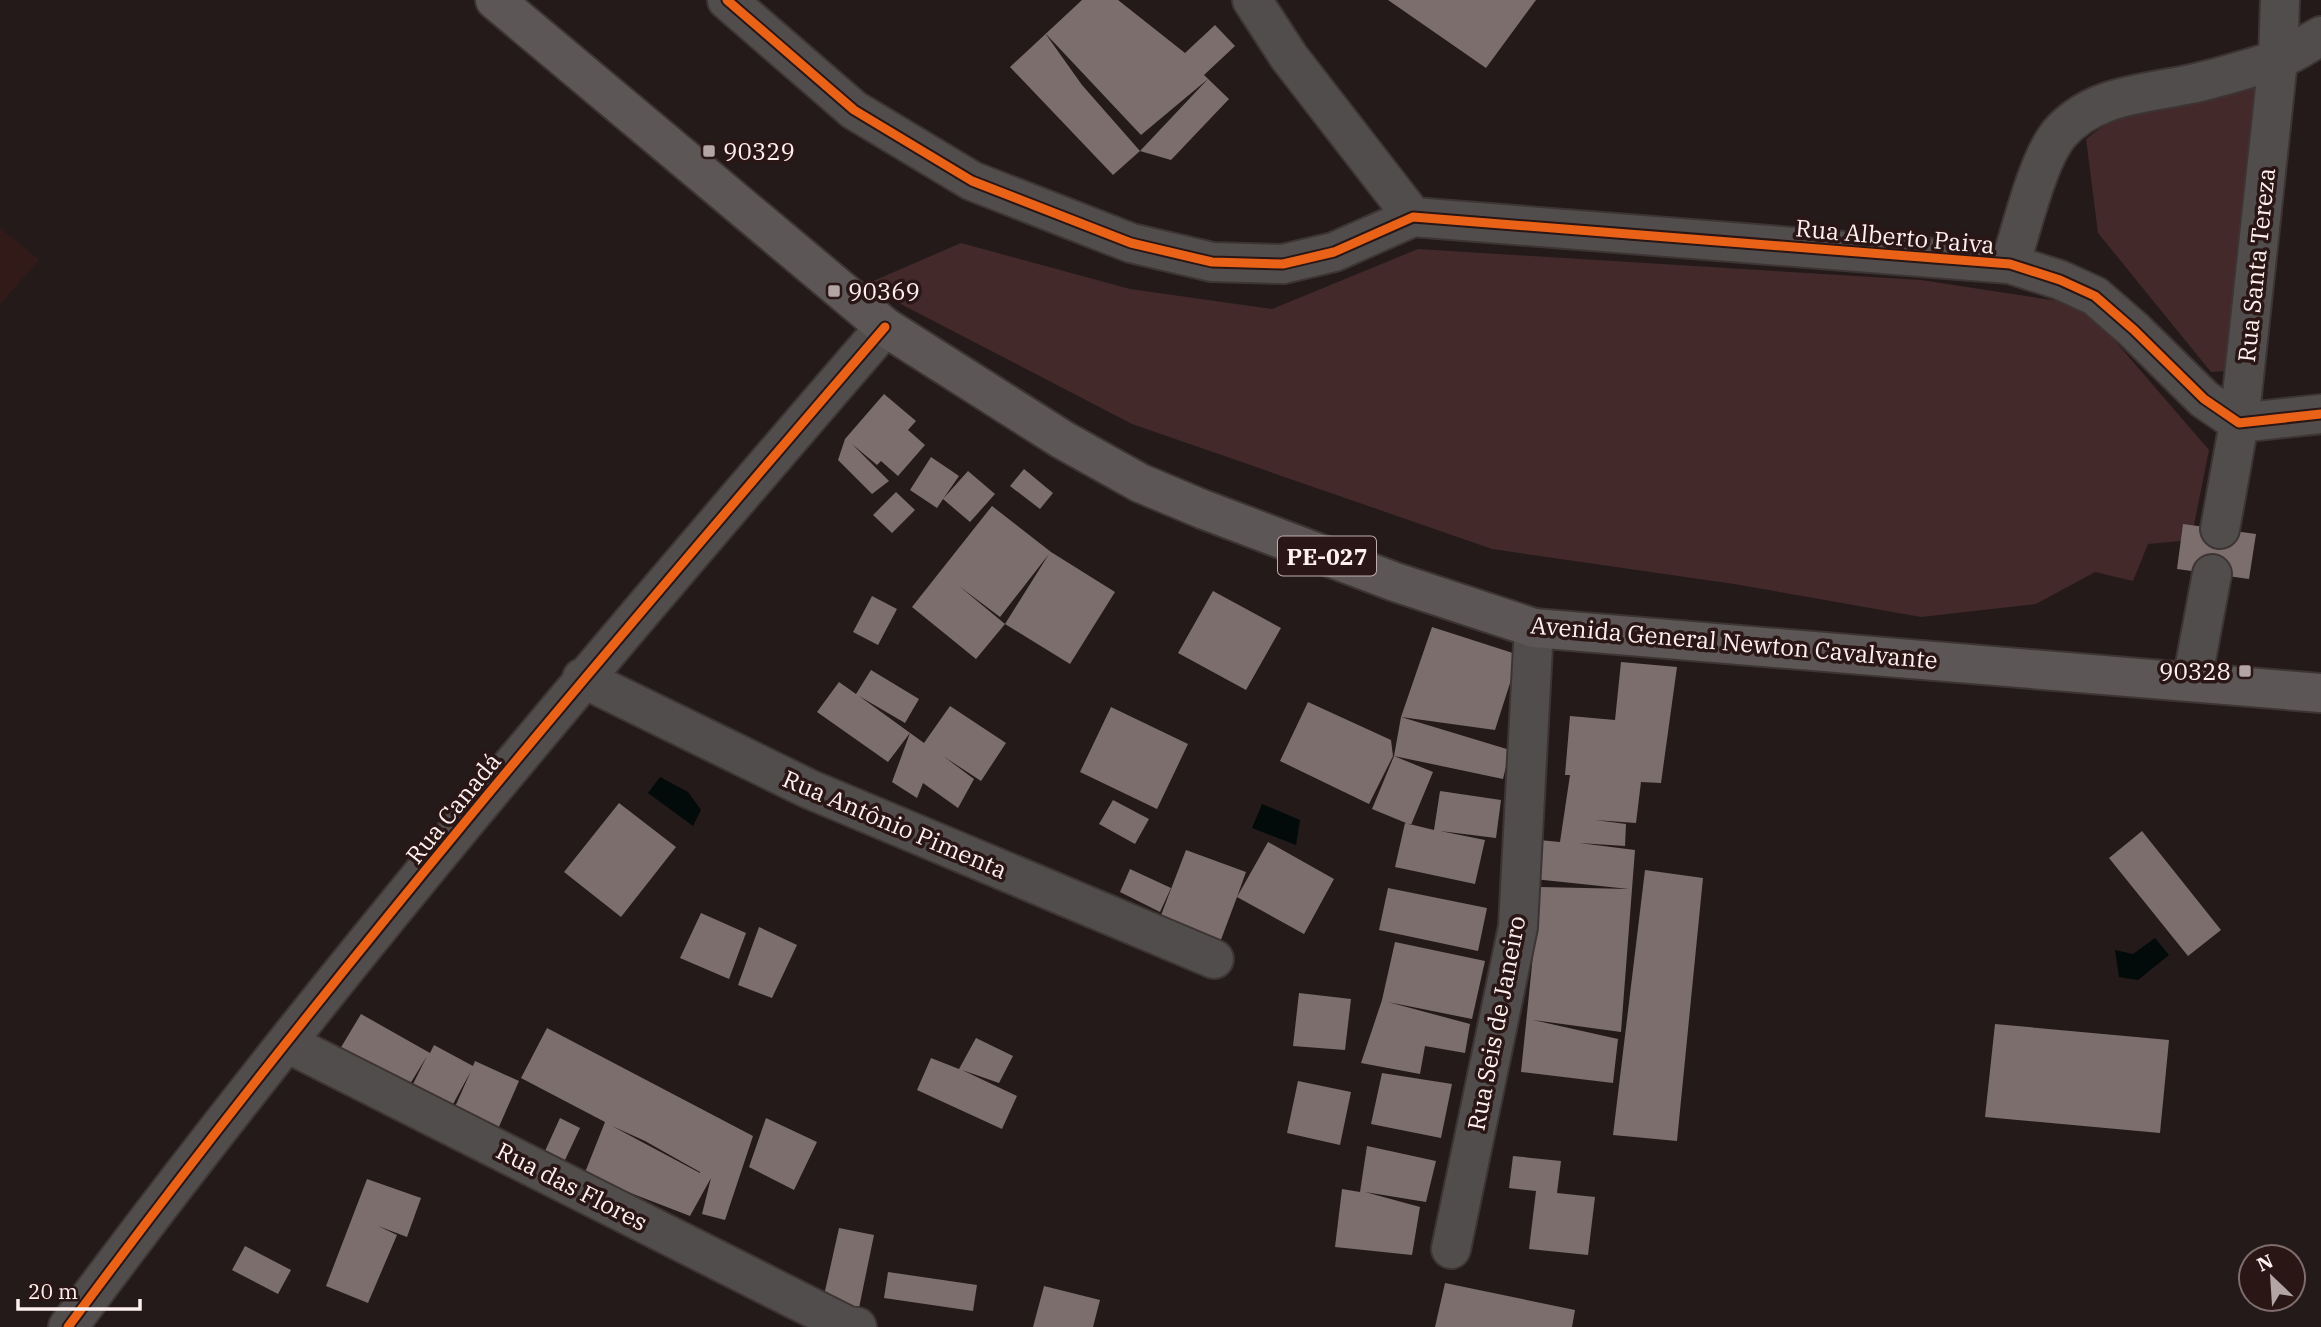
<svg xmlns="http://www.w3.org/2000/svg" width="2321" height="1327" viewBox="0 0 2321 1327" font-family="'IBM Plex Serif',serif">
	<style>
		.built { fill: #321a19 }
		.green { fill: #432929 }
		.water { fill: #030b0a }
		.building { fill: #7d6e6e; fill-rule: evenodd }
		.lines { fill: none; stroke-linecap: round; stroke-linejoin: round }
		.minor-casing { stroke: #3d3534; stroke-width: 42 }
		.major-casing { stroke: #3d3534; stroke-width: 42 }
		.minor { stroke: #524d4d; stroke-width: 38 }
		.major { stroke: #5d5656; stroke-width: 38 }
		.cycleway-casing { stroke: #291615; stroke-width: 13 }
		.cycleway { stroke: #ea6118; stroke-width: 9 }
		.poi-dot { fill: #b2a5a4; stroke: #291615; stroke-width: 2.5 }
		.labels { text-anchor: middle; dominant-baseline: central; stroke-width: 7; stroke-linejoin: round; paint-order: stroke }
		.shield { fill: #291615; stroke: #beafae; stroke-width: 2 }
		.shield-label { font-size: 23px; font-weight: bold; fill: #fef0ef }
		.poi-label { font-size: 24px; fill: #fef0ef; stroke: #291615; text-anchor: start }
		.street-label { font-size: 24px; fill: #fef0ef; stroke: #291615 }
	</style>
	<rect width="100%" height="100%" fill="#241a1a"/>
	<!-- built -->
	<path class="built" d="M0,228L39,260L0,304Z"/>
	<!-- green -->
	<path class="green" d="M2269,74L2227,371L2211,372L2098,233L2086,139L2120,113Z
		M961,243L1130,289L1272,309L1418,249L1921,280L2084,305L2209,450L2191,540L2148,544L2133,581L2095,572L2036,604L1921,617L1734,584L1492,549L1132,424L864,285Z"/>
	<!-- water -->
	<path class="water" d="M660,777L688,792L701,810L693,826L648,793Z
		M1262,804L1300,820L1296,845L1252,828Z
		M2155,938L2169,955L2138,980L2119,977L2115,950L2133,954Z"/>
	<!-- building -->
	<path class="building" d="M1082,0H1118L1185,53L1215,25L1235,46L1204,75L1229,99L1171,160L1140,151L1113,175L1010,67ZM1045,33L1141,135L1208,79L1140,151L1082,85Z
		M1388,0H1536L1486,68Z
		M884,394L916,421L908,430L925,445L898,476L881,461L877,465L852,444L889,481L872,494L838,460L845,439Z
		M931,457L959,476L943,499L968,471L995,494L970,522L943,499L937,508L910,490Z
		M1024,469L1053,493L1040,509L1010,486Z
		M896,492L915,510L892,533L873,515Z
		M992,506L1051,552L1115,592L1070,664L1005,624L1049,554L1000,617L959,586L1005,624L976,659L912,607Z
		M2183,524L2256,534L2249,579L2177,569Z
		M1213,591L1281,628L1246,690L1178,653Z
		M872,596L897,609L878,645L853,632Z
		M1432,627L1519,655L1495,730L1401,717Z
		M1621,662L1677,667L1661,783L1641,782L1636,823L1595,820L1626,824L1625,846L1579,843L1635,850L1621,1032L1533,1020L1618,1039L1613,1083L1521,1072L1540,887L1629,889L1534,879L1539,840L1560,842L1570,775H1565L1570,716L1615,720Z
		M871,670L919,699L905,723L859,696L924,743L950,706L1006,743L981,781L943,756L974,779L958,808L923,783L917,798L892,782L910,733L888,762L817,712L839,682L856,694Z
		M1308,702L1391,740L1393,756L1369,804L1280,761Z
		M1111,707L1188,744L1157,809L1080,772Z
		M1401,717L1510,750L1503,779L1394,756Z
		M1394,756L1433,772L1411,825L1372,809Z
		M1440,791L1501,800L1496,838L1440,831L1485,840L1475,884L1395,867L1405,823L1434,830Z
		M1113,800L1149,819L1135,844L1099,824Z
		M619,803L676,847L621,917L564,872Z
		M2142,831L2221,930L2188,956L2109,858Z
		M1268,842L1334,879L1304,934L1237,897L1219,945L1158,923L1186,850L1246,872L1237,897Z
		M1130,869L1171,888L1160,912L1120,892Z
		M1645,870L1703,878L1677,1141L1613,1135Z
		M1388,888L1487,908L1478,951L1379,930Z
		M701,913L746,933L729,979L680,958Z
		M759,927L797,945L772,998L738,985Z
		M1395,942L1485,961L1472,1019L1388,1002L1470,1024L1465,1053L1425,1046L1420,1074L1361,1063L1382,1000Z
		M1299,993L1351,999L1345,1050L1293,1046Z
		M361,1014L430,1053L434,1045L473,1066L475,1061L519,1081L498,1129L454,1109L471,1071L452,1106L413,1084L427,1056L407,1089L340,1049Z
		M1995,1024L2169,1040L2160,1133L1985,1117Z
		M547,1028L753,1136L725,1220L702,1214L711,1178L690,1216L584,1175L605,1122L521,1078ZM612,1126L645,1141L700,1172V1173Z
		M976,1038L1013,1056L999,1083L962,1070L1017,1096L1002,1129L917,1090L931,1058L959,1069Z
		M1382,1073L1452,1084L1441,1138L1371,1124Z
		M1298,1081L1351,1092L1340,1145L1287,1133Z
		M560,1118L580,1128L565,1160L545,1151Z
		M766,1118L817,1142L794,1190L749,1167Z
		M1367,1146L1436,1161L1426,1202L1365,1192L1420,1207L1412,1255L1335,1247L1342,1189L1360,1192Z
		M1513,1156L1561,1161L1557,1193L1595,1197L1588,1255L1529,1249L1536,1191L1509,1188Z
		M367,1179L421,1198L407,1237L378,1226L397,1235L368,1303L326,1286Z
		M839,1228L874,1235L859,1308L823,1300Z
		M245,1246L291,1270L278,1294L232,1270Z
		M888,1272L977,1285L973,1311L884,1298Z
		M1445,1283L1575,1310L1572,1327H1435Z
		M1044,1286L1100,1300L1093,1327H1033Z"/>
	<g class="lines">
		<!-- minor casing -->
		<g class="minor-casing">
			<path id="minor" d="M727,0L854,110L972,181L1131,243L1212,262L1283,264L1334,252L1413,217L2010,264L2060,280L2095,296L2134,330L2204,399L2239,423L2321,414
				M1252,0L1289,57L1413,217
				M2010,264C2022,229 2037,161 2059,134C2092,95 2144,94 2191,84C2219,78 2247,69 2274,61C2290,56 2306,44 2321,36
				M2220,529L2239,423L2278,60L2280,0
				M582,678L809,789L1214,959
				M2192,681L2212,574
				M287,1043L848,1326L857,1327
				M1451,1249L1518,927L1534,628
				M68,1327C324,981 604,653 885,327"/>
		</g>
		<!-- major casing -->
		<g class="major-casing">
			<path id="major" d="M495,0L885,327L1063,440L1140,483L1202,509L1395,582L1534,628L2321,693"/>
		</g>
		<!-- minor -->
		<use href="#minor" class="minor"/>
		<!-- major -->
		<use href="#major" class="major"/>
		<!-- cycleway casing -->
		<g class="cycleway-casing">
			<path id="cycleway" d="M727,0L854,110L972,181L1131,243L1212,262L1283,264L1334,252L1413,217L2010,264L2060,280L2095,296L2134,330L2204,399L2239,423L2321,414
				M68,1327C324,981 604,653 885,327"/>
		</g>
		<!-- cycleway -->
		<use href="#cycleway" class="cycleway"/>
	</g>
	<!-- markers -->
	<g class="poi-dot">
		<rect x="702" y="144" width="14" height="14" rx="3.5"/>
		<rect x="827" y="284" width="14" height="14" rx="3.5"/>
		<rect x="2238" y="664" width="14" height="14" rx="3.5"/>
	</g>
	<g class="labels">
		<!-- shield labels -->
		<rect class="shield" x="1278" y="536.5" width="98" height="39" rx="5"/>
		<g class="shield-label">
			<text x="1327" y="556">PE-027</text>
		</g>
		<!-- poi labels -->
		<g class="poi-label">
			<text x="723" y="151">90329</text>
			<text x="848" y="291">90369</text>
			<text x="2231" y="671" text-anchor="end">90328</text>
		</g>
		<!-- street labels -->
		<g class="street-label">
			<text transform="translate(1895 236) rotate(5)">Rua Alberto Paiva</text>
			<text transform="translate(2256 265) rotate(-84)">Rua Santa Tereza</text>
			<text transform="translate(1734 642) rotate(5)">Avenida General Newton Cavalvante</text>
			<text transform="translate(453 808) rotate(-51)">Rua Canadá</text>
			<text transform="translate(895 824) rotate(23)">Rua Antônio Pimenta</text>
			<text transform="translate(1496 1023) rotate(-79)">Rua Seis de Janeiro</text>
			<text transform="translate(572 1186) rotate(27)">Rua das Flores</text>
		</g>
	</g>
	<!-- north arrow -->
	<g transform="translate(2272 1278) rotate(335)"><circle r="33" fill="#291615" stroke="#7e6d6c" stroke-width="2"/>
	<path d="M0-5L12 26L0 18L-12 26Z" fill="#b2a5a4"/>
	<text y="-10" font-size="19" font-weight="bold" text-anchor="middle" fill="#fef0ef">N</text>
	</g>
	<!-- scale -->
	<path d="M18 1299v10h122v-10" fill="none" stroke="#fef0ef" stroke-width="3.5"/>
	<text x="28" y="1299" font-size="21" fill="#fef0ef" stroke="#291615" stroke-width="5" paint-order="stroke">20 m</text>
</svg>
